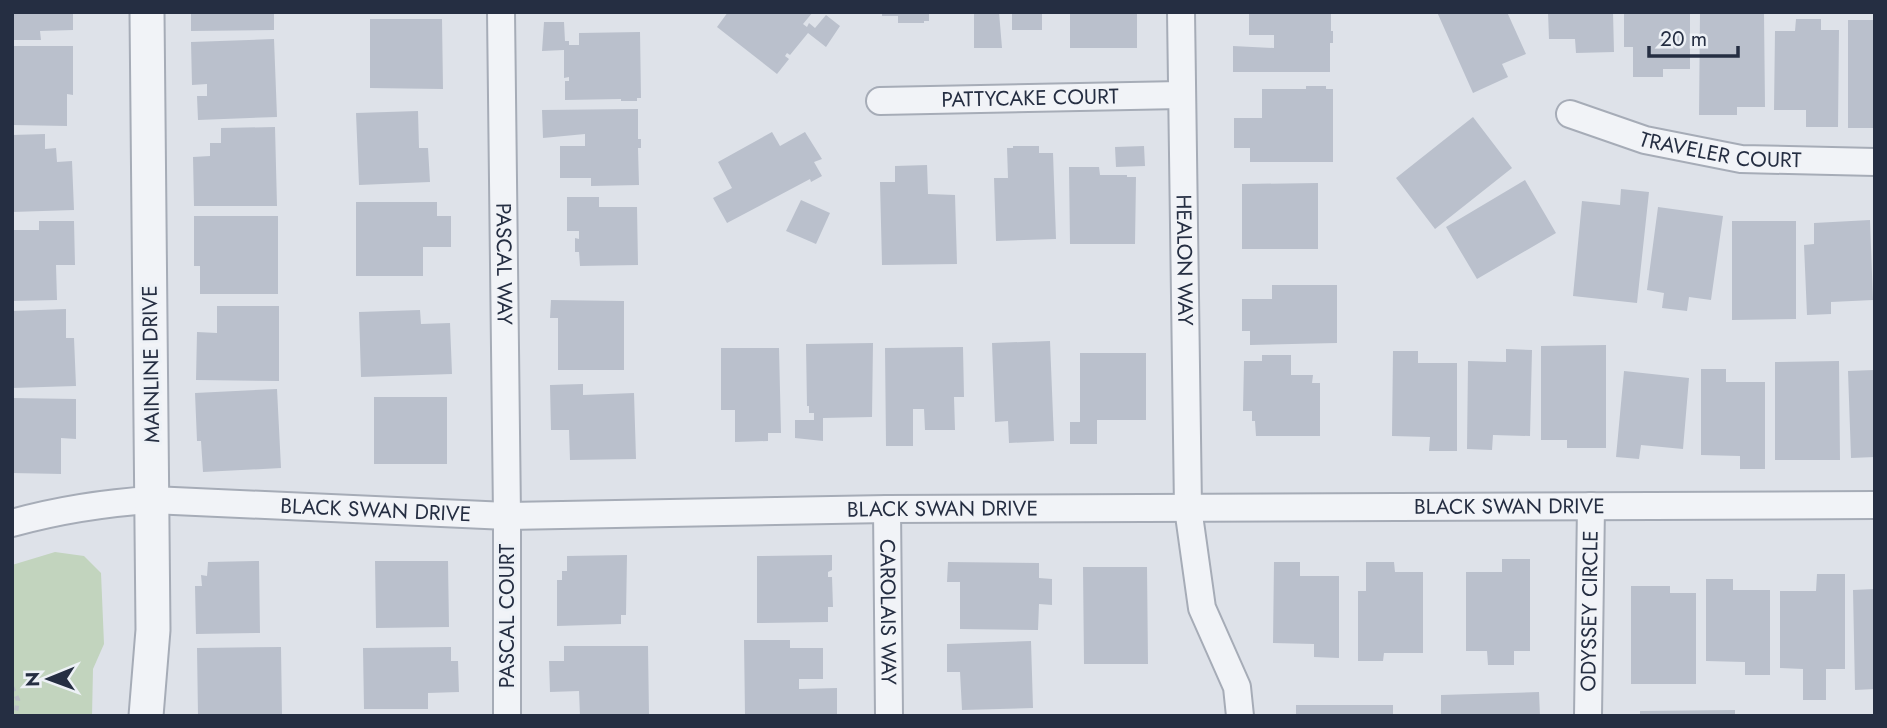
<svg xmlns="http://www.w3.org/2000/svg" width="1887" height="728" viewBox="0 0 1887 728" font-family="Jost,sans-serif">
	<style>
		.green { fill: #c2d4be }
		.building { fill: #bac0cc }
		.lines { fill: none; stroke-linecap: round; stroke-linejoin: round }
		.minor-casing { stroke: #a6acb7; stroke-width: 30 }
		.tertiary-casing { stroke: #a6acb7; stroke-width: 37 }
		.path { stroke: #bcc0c8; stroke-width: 4.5; stroke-dasharray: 5 5; stroke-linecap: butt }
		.minor { stroke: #f1f3f7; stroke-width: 26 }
		.tertiary { stroke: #f1f3f7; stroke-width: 33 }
		.labels { text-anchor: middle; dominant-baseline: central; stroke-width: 6; stroke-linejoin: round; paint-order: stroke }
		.street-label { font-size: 21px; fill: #252e42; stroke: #edf1f6 }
	</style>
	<rect width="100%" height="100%" fill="#dee2e9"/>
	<!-- green -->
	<path class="green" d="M55,552L84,556L101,573L104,644L93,669L92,716H12V565Z"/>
	<!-- building -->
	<path class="building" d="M12,12H73V30L40,31L41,40H12Z
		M191,12H274V30L191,31Z
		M728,12H813L803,24L807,27L809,23L815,28L826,15L840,26L826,47L808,33L790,55L787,53L785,56L789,59L777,74L717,27Z
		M882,12H929V21H924V23H898V16H882Z
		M974,12H999L1002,48H974Z
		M1012,12H1042V30H1012Z
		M1070,12H1137V48H1070Z
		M1249,12H1331V31H1333V43H1330V72H1233V46L1274,48V35H1249Z
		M1437,12H1507L1526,54L1502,64L1508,77L1473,93Z
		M1548,12H1613L1614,52L1576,53L1575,39H1549Z
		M1624,12H1690V69H1663V77H1633V47H1624Z
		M1700,12L1764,13L1765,107H1737V115H1699Z
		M370,19H442L443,89L370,88Z
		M1796,19H1821V30H1839L1838,127H1806V110H1774L1775,31H1795Z
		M1848,20H1875V128H1848Z
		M544,22H564L565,41H569V45H579V33L640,32L641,98H637V101H621V99L565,100V81H569V77L564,78V50L542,51Z
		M274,39L277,117L198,120L197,96H207V84L192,85L191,42Z
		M12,46H73V95L67,94V126L12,125Z
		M1306,86H1326V89H1333V162H1250V148H1234V118H1262V89H1306Z
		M638,109V139H641V148H638L639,185L591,186V178H560V146H585V134L543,138L542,110Z
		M418,111L419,148H428L430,182L359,185L356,113Z
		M1473,117L1512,168L1435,229L1396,178Z
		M275,127L277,206H194L193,157L210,156V143H221V128Z
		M772,132L780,146L805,132L822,159L814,162L822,176L811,182L810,179L727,223L713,198L732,188L718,162Z
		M45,134V149L56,148L57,162L72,161L74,210L12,212V135Z
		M1013,146H1039V153H1053L1056,239L996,241L994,178H1008L1007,148H1013Z
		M1144,146L1145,166L1116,167L1115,147Z
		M927,165L928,194L955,195L957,264L882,265L880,182H895V166Z
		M1069,167H1099L1100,175H1127V177H1136L1135,244H1070Z
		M1525,180L1556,233L1477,279L1446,227Z
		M1318,183V249H1242V184Z
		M1621,189L1649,192L1637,303L1573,296L1582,201L1620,205Z
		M567,197H599V207H637L638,265L580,266L579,252H575V238L579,239V231H567Z
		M801,200L830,213L816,244L786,231Z
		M356,202H437V216H451V247H423V276H356Z
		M1658,207L1723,216L1711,300L1689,297L1687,311L1662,308L1664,293L1647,290Z
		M194,216H278V294H200V266H194Z
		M1870,220L1873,300L1831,302V314L1807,315L1804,245L1814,244V223Z
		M39,221H74L75,265H56L57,300L12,301V230H39Z
		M1732,221H1796V319L1732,320Z
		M1272,285H1337V343L1250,345V331H1242V299H1272Z
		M551,300L624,301V370H558V318H550Z
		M217,306H279V381L196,380L197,332L217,333Z
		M66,309V338H74L76,386L12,388V311Z
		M420,310L421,324L450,323L452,374L361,377L359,312Z
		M1050,341L1054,441L1009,443L1008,421L995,422L992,343Z
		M873,343L872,417L823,418V441L795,438V420H814V413H809V406H807L806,344Z
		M1606,345V448H1567V440H1541V346Z
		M963,347L964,397H954L955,430H925L924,409H913V446H886L885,348Z
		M721,348H779L781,433H768V441L735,442V410H721Z
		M1506,349L1532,350L1530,436L1493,435L1492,450L1467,449L1468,361L1506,362Z
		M1393,351H1418V363H1457V451H1429L1430,437L1392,436Z
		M1080,353H1146V420H1097V444H1070V422H1080Z
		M1262,355H1291V375H1313L1312,383H1320V436H1256L1255,421H1252V411H1243L1244,361H1262Z
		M1839,361L1840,460H1775V362Z
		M1701,369H1726V382H1765V469H1740V456L1701,455Z
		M1874,370L1875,457L1851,458L1848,371Z
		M1624,371L1689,378L1683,449L1641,445L1639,459L1616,457Z
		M583,384V395L634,393L636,459L570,460L569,430H551L550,385Z
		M277,389L281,468L203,472L201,441H197L195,393Z
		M374,397H447V464H374Z
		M12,398L76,399V439L61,438V474L12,473Z
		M627,555L626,615H621V624L557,626V580H562V571H567V556Z
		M832,555V570L828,572V577H832L833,607H828V622L757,623V556Z
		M1502,559H1530V651H1514V665H1488L1487,651H1466V572H1502Z
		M259,561L260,633L196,634L195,586H202L201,575L207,576L208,562Z
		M375,561H448L449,627L376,628Z
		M948,562L1039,563V578L1052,579V605L1039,604L1038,630L960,629V582H947Z
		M1274,562H1300V576H1339V658L1314,657V644L1273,643Z
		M1366,562H1394L1395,572H1423V653H1384L1383,661H1358V591H1366Z
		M1083,567H1147L1148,664H1084Z
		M1817,574H1845V669H1826V700H1803V669L1780,668V591H1816Z
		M1706,579H1733V590H1770V675H1745V662L1706,661Z
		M1631,586H1670V593H1696V684H1631Z
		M1875,589V689L1855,690L1853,590Z
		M744,640H790V648H823V679H799V689L837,688V715H745Z
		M1031,641L1033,708L962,710L960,672H947V644Z
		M564,646H648L649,716H580L579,691L550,692L549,661H564Z
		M281,647L282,716H198L197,648Z
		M451,647V661H458L459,692L428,693V709H364L363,648Z
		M1539,692L1540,716H1441V695Z
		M1296,705H1393V716H1296Z
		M1735,710V716H1640V711Z"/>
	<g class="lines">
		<!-- minor casing -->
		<g class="minor-casing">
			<g id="minor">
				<path id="s1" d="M501,12L507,516V716"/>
				<path id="s2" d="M1181,12L1188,508L1202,608L1237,687L1240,716"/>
				<path id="s3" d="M880,101L1181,95"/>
				<path id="s4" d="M1570,114L1645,140L1741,159L1875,162"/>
				<path id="s5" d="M887,509L889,716"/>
				<path id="s6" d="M12,523C59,510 104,503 152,500L507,516L887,509L1875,505"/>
				<path id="s7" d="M1588,716L1591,506"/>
			</g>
		</g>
		<!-- tertiary casing -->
		<g class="tertiary-casing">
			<path id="tertiary" d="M146,716L153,630L147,12"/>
		</g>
		<!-- path -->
		<path class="path" d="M12,687L18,700L15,716"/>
		<!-- minor -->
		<use href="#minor" class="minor"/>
		<!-- tertiary -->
		<use href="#tertiary" class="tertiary"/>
	</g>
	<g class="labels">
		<!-- street labels -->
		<g class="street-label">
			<text stroke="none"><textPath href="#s3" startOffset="150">PATTYCAKE COURT</textPath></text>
			<text stroke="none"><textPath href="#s4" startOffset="156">TRAVELER COURT</textPath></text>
			<text stroke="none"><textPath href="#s2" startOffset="248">HEALON WAY</textPath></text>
			<text stroke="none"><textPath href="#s1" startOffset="252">PASCAL WAY</textPath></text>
			<text transform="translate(151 364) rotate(-91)">MAINLINE DRIVE</text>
			<text stroke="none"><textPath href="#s6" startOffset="1500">BLACK SWAN DRIVE</textPath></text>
			<text stroke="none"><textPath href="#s6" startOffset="933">BLACK SWAN DRIVE</textPath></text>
			<text stroke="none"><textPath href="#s6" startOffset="366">BLACK SWAN DRIVE</textPath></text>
			<text stroke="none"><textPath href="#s7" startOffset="105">ODYSSEY CIRCLE</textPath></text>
			<text stroke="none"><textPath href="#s5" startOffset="103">CAROLAIS WAY</textPath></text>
			<text transform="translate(507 616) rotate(-90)">PASCAL COURT</text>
		</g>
	</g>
	<!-- border -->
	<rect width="1887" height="728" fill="none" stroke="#252e42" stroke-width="28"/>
	<!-- north arrow -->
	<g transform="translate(49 679) rotate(269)" stroke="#edf1f6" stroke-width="5" paint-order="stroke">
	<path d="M0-5L12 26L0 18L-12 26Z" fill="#252e42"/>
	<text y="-10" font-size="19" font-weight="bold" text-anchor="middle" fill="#252e42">N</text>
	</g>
	<!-- scale -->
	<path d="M1649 46v10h89v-10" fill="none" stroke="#252e42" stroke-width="3.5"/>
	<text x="1660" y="46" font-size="21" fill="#252e42" stroke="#edf1f6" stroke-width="5" paint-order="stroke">20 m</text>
</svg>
